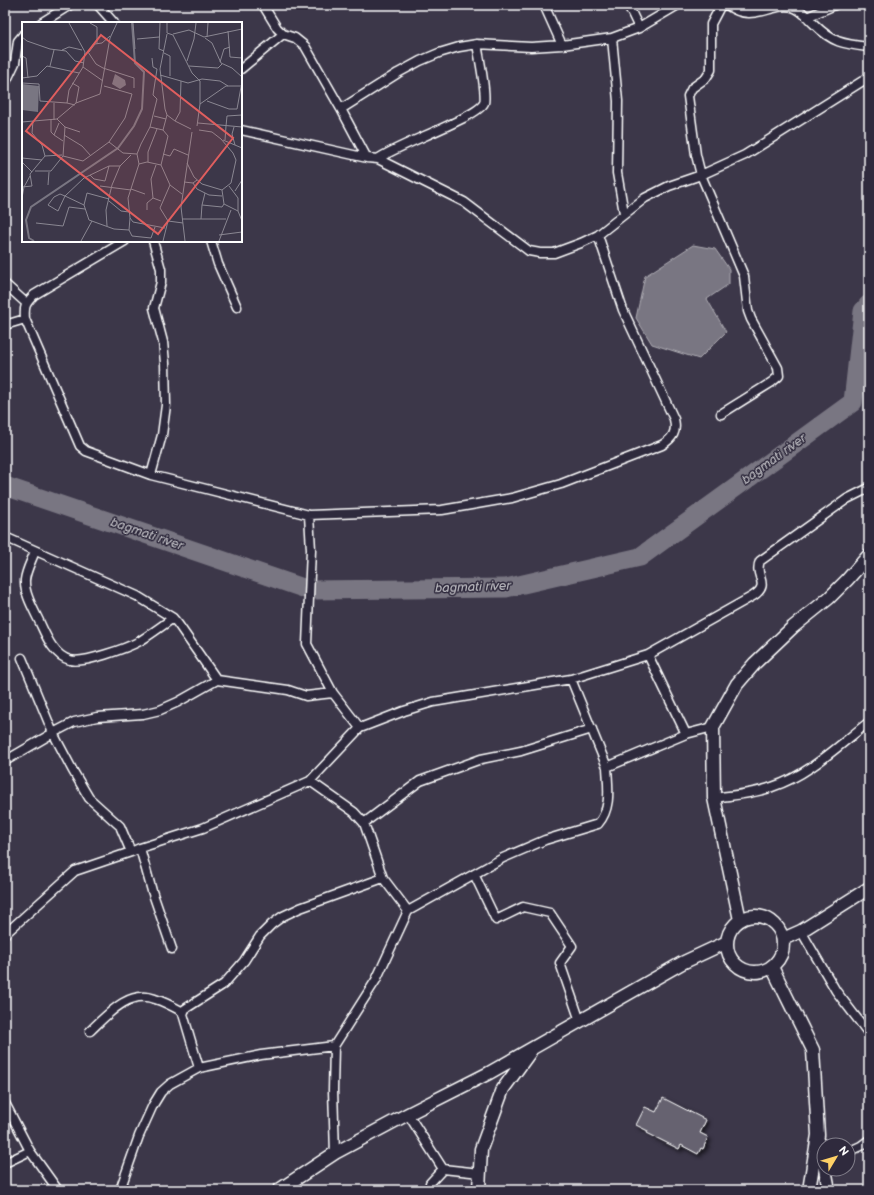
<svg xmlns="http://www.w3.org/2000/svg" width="874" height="1195" viewBox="0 0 874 1195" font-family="'Balsamiq Sans',sans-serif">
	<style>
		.water { fill: #797682; stroke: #afadb4 }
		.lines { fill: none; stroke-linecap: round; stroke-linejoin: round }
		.river { stroke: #797682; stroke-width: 19 }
		.building { fill: #666270; stroke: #fff; filter: url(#shadow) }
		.street-casing { stroke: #fff; stroke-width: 11 }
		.secondary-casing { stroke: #fff; stroke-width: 15 }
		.street { stroke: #2f2a3d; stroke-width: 8 }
		.secondary { stroke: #2f2a3d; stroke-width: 12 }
		.labels { text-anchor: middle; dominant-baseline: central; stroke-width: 3; stroke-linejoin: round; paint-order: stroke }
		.water-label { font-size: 13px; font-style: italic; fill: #b5b4ba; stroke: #2f2a3d }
		.inset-river { fill: none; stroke: #797682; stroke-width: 2 }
		.inset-road { fill: none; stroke: #8a8792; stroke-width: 1 }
		.view { fill: #e05e5e; fill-opacity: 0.15; stroke: #e05e5e; stroke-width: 2 }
		.inset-edge { fill: none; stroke: #fff; stroke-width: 2 }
	</style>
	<defs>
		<filter id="shadow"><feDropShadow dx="3" dy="3" stdDeviation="2" flood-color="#0009"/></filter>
	</defs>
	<rect width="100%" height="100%" fill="#3c3749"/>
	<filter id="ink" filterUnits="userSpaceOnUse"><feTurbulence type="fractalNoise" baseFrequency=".025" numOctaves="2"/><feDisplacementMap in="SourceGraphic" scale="8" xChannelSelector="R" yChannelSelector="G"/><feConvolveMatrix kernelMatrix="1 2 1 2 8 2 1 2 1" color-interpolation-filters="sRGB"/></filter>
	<g filter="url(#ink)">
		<!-- water -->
		<path class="water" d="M693,245L715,249L729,269V284L707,299L726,332L699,359L652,344L636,318L645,276Z"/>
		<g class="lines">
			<!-- river -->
			<path class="river" d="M5,486L309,590L506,588L640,557L853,402L863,311L869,304"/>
		</g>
		<!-- building -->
		<path class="building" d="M663,1098L706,1120L700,1133L708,1137L703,1149L701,1148L698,1154L681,1145L679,1149L647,1133L648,1131L636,1125L645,1107L656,1112Z"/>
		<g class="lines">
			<!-- street casing -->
			<g class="street-casing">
				<path id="street" d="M98,5L114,23
					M263,5L277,28L283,34L295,38L305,46L341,109
					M544,5L562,45
					M628,5L639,28
					M727,5C754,25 773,0 795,8C803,11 808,19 814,24C833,43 843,44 869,47
					M807,17L835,5
					M41,23L70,5
					M612,38L618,101L617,173L624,213
					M241,69L283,34
					M5,84L15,63L18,41L23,35
					M241,130L367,158L378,159L464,202L529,251L540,253H554L581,243L598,235L645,198L669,186L701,175L745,155L869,77
					M367,158L341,109L398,73L420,61L439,53L459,47L477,44L531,47L562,45L612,38L639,28L678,5
					M378,159C396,145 477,118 484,103C487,94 479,56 477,44
					M125,241L34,295C25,304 24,306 25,319L80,446L86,451L151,475L309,515
					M211,241L218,264L237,307
					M5,284L26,303
					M5,325L25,319
					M721,414L772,382L779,376L778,368L751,319L748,311L744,276L701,175L696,155L688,96L692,88L706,78L711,70V24L721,5
					M151,475L162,435L166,405L165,363L163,342L154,308L161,282V269L153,241
					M5,537L137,596L173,618L178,624L217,680
					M35,551C32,560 26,570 25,580C24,594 34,610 40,623C46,636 54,656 70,660C83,664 127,648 140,641C151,634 162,626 173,618
					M648,655L686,734
					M22,658L53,733L73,771L89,798L120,826L131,852
					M571,679L648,655L753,596C772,584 753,576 760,561L847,499L869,488
					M360,728L333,693L307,644L311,550L309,515L442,510L512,498L561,484L662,445C673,438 677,432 674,419L623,310L598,235
					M5,761L53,733L74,722L97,717L143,714L160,710L178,702L217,680L288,690L306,696L333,693
					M310,781L354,812L364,823L383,878L408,911
					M714,798C733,795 753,794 772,787C809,775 839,745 869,722
					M364,823L420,781L481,759L521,751L592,729
					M140,848L152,891L172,949
					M474,874L496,920L523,907L550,913L572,946L560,963L580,1021
					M801,931L836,991L869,1034
					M5,934L75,871L131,852L140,848L203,828L310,781L360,728L404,711L433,702L571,679L607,767
					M90,1031C107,1015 129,989 155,999C165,1002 174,1007 183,1012
					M199,1068L183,1014L185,1009L224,984L244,961L260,936L272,924L283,916L300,908L383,878
					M5,1103L30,1151L58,1190
					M408,1114L443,1169L480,1173
					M848,1152L861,1146L869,1140
					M335,1153L333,1090L334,1046L376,980L408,911L503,858L545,840L598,824C612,808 608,787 607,767L686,734L713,727
					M5,1163L30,1151
					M120,1190L139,1136L153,1105L161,1092L170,1084L199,1068L261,1055L334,1046
					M430,1190V1183L443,1169"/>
			</g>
			<!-- secondary casing -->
			<g class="secondary-casing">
				<path id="secondary" d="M727 944a28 28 0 1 1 56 0a28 28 0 1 1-56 0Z
					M740,920L714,798L713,727L737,684L755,663L793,627L829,598L847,580L869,555
					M783,939L801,931L869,888
					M772,967L813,1050L818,1135L809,1190
					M819,1142L824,1165
					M825,1169L829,1190
					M279,1190L335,1153L408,1114L489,1073L682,963L727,942
					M479,1190L481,1149L503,1089L530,1052"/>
			</g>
			<!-- street -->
			<use href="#street" class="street"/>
			<!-- secondary -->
			<use href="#secondary" class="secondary"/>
		</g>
	</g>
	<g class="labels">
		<!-- water labels -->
		<g class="water-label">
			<text transform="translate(774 459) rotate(-36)">bagmati river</text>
			<text transform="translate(147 534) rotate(19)">bagmati river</text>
			<text transform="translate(473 587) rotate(-2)">bagmati river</text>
		</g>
	</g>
	<!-- overview -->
	<g transform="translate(22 22)">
		<rect width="220" height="220" fill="#3c3749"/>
		<path d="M93,52L103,58L104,63L98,67L90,62ZM0,62L17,64L16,90L0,88Z" fill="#797682"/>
		<path class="inset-river" d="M12,219L7,216L4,198L9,185L96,126L112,104L120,87L122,50L113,41L110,1"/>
		<path class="inset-road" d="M47,1L63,30L61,45L47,68L45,81L53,83M68,1L75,5V22M111,1L113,27M138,1L137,27L142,29M145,1V11L151,13L170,51L178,59V82M206,9L208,35L220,36M145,12L138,47L143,87L145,93L153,99L169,107M151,12L167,8L182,15L220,7M0,15L5,19L28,27L44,29L53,39L62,41M185,15L186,1M183,16L190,21L199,41L210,46L220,55M115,17L137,15M40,28L47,25L60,28M66,30L74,42L81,46L112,56V66M67,30L73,22L80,21L88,14M142,31L148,34V54M0,34L4,36L6,56M165,39L172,17L174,1M198,40L202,27L208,25M28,44L32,28M167,44L196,46L200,42M61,45L81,59M138,53L159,59M0,56L15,54L25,44L57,51M0,61L17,62L18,79L45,81M50,61L57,65L54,81M82,64L110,72L103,96L87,120L101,131L115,132M185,79L207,87H215L219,65M32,81V98M145,93L141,108L146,114L139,143L148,163L160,172M132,94L144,97M35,97L43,105L41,134L61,139L87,120M29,98V110L32,113M11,99L10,111L20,123L23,134L40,133M153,99L158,90L159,59L166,61L180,57L198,59L206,64M0,100L35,97L54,81L78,72L88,16L95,1M37,101L32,113L41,119M176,101L220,105M175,104L178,82L204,64H220M204,104L205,94L220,93M43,105L58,110M128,105L135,77L131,73L135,47L131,45L130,36M212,105L210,112L213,123M141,108L128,105L119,122L115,132L117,142L106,176L108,196L111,200L143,206M42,113L60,124L69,134M201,118L220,126M203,118L204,104M141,132L148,134L152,127L166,133M0,136L20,138M0,140L10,150M126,140V130L135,107M165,141L172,155L180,162L200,168L209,161L214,138L211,131L199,117L190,110L177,108M117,142L125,140L139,143M134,143L129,157L131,176L139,179M98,144H87L62,156L43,174L38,172L32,175L26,183L36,189L43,174L62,183L67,198L92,207L107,208L108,196M13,149H29L41,134M68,153L72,157L83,159L87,144M162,160L171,161L175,158M171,161L175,167L187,173L200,174M26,163L27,150M148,163L138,186L146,199L161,201M78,164L109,168M207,164L216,176V189L220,199M0,165L10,164L8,152L23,134M109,167L123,172M200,168L202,182L216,189M213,169L220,158M0,176L2,165L8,154M87,179L99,189L107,190M62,183L65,171L87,177M180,183L183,171M125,188V181L131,176M160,197H204M179,197L180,183L200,185L202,182M14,201L41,204L47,185L63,187M85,204L84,188L90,163L98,144L109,133M107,208L110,214L129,216L133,205M197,213L220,210M59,219L70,199M141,219L146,199M163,219L159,185L170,110M197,219L209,188"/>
		<path class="view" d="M79,13L211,116L136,212L4,109Z"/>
		<rect width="220" height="220" class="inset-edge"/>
	</g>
	<!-- margin -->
	<rect width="874" height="1195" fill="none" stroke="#2f2a3d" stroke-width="20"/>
	<rect x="10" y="10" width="854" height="1175" fill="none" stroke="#fff" stroke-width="1.5" filter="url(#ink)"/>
	<!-- north arrow -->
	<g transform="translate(836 1157) rotate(52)"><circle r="19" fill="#2f2a3d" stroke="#827f8b"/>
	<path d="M0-3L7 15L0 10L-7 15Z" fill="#ffd166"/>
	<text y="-6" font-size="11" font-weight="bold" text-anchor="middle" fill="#ffffff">N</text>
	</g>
</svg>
